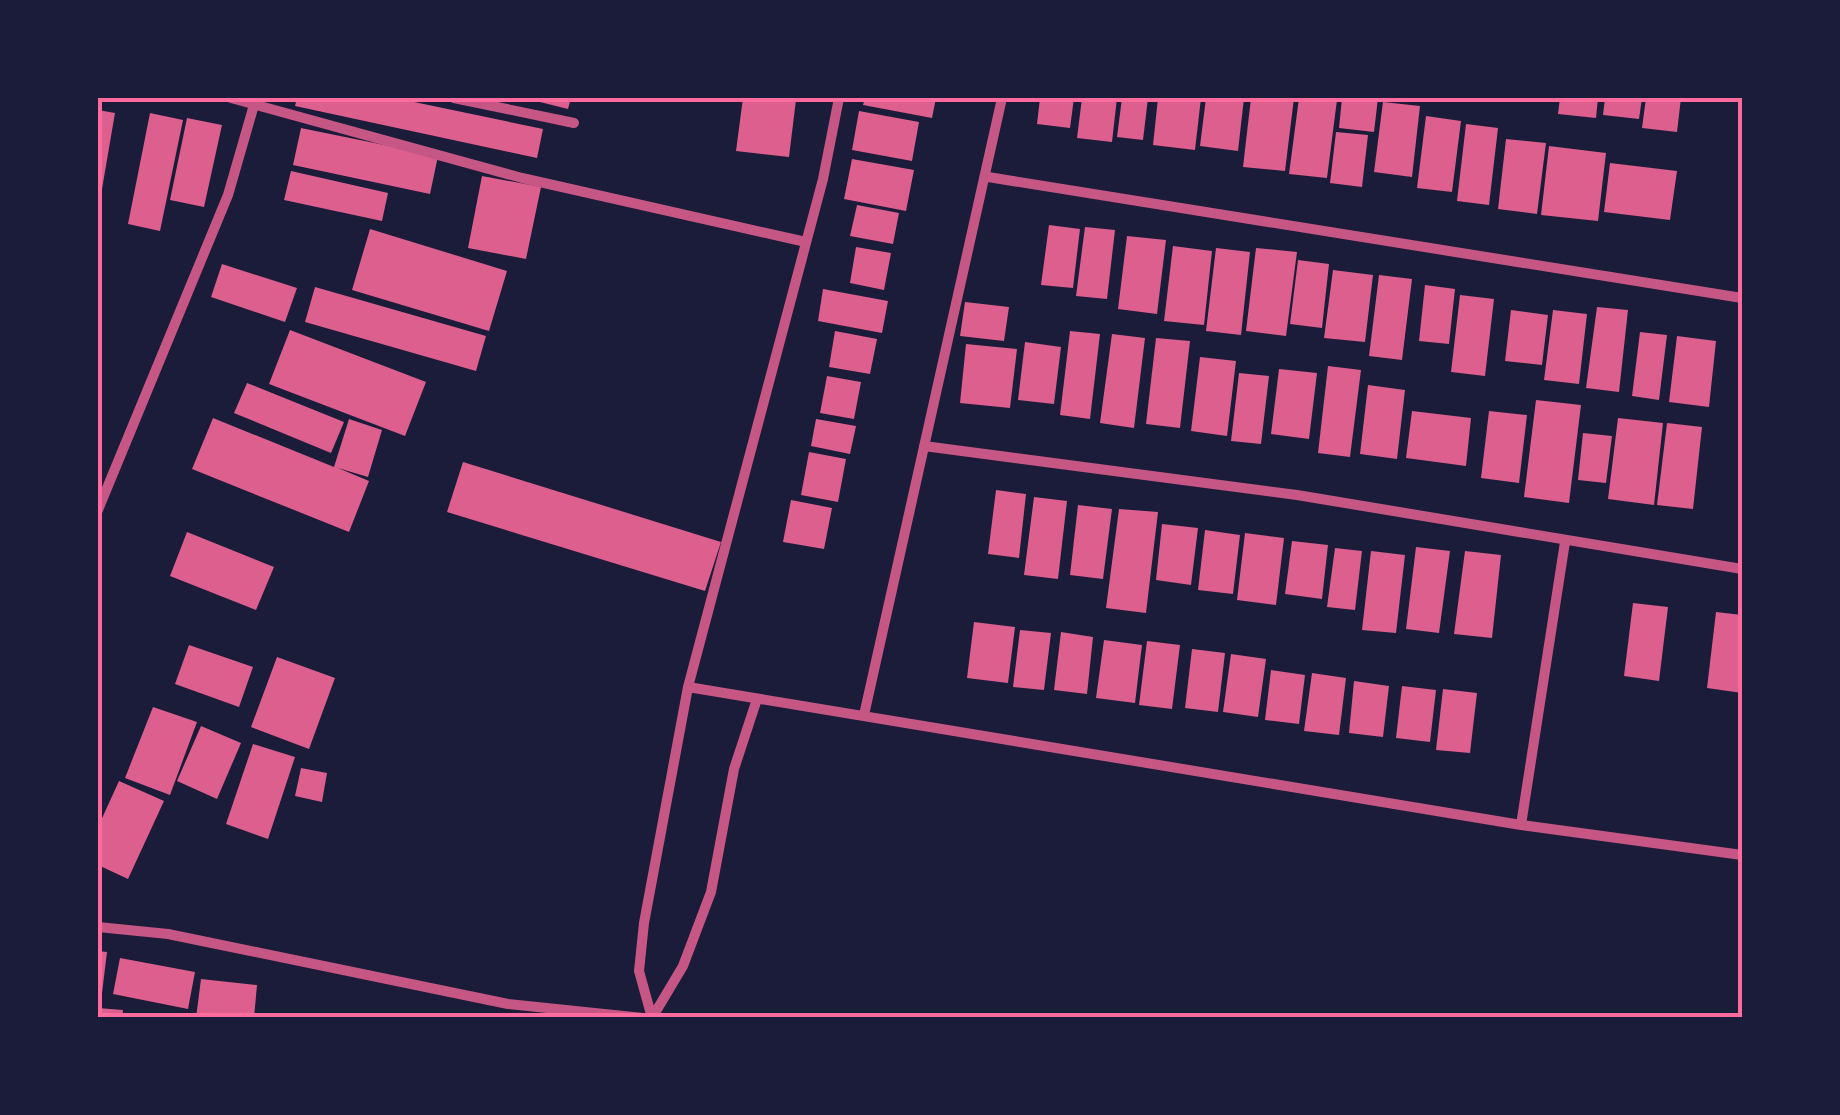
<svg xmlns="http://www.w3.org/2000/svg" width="1840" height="1115" viewBox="0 0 1840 1115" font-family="'Space Grotesk',sans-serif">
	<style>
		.building { fill: #dd5f8e }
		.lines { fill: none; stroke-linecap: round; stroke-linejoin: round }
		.minor { stroke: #c65784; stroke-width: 10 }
		.neatline { fill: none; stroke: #ff6b9d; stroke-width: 4 }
	</style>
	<rect width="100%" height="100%" fill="#1b1b3a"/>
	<!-- building -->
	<path class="building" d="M297,98H395L543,129L537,158L295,106Z
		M524,98H571L568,109Z
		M743,98L796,100L789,157L736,151Z
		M865,98H936L932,118L863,105Z
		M1040,98H1074L1070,128L1037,124Z
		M1082,98H1117L1112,142L1077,138Z
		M1122,98H1148L1143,140L1117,137Z
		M1158,98H1201L1195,150L1153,145Z
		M1206,98H1244L1238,151L1200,146Z
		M1251,98H1294L1285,171L1243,167Z
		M1299,98L1337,100L1327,178L1289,174Z
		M1342,98H1378L1374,132L1339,128Z
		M1560,98H1598L1596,118L1558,114Z
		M1605,98H1642L1639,119L1603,115Z
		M1646,98H1681L1677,132L1642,128Z
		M1383,102L1420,106L1412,177L1374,172Z
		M98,110L115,113L102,189L98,188Z
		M859,111L919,122L912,161L852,150Z
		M150,113L183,120L160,231L128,224Z
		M1426,116L1461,121L1452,192L1417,188Z
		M187,118L222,125L204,207L170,200Z
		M1466,124L1498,128L1489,205L1457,201Z
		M301,128L438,156L430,194L293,165Z
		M1336,132L1368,135L1362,187L1330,183Z
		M1506,139L1546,143L1537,214L1498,209Z
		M1549,146L1606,153L1598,221L1541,215Z
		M852,159L914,170L906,211L844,199Z
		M1610,163L1677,171L1670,220L1604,212Z
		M291,171L388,193L382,221L284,200Z
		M482,176L541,187L526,259L468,248Z
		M857,205L899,213L893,244L850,236Z
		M1049,225L1080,229L1073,288L1041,285Z
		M1085,227L1115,230L1107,299L1076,296Z
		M370,229L507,271L489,331L352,290Z
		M1127,236L1166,240L1157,314L1118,309Z
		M1173,246L1212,251L1204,325L1164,321Z
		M856,247L891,253L884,290L850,283Z
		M1216,248L1250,252L1241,335L1206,331Z
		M1256,248L1297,252L1286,336L1246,331Z
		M1298,260L1329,264L1322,328L1290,324Z
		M222,264L297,288L285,322L211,297Z
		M1333,270L1373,275L1365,342L1324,338Z
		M1379,275L1412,279L1402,360L1369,356Z
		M1425,285L1455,289L1449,344L1419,341Z
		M315,287L486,336L476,371L305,322Z
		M823,289L888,301L882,333L818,321Z
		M1460,295L1494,299L1485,376L1451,372Z
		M965,302L1009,307L1004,341L960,336Z
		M1597,307L1628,310L1619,392L1586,388Z
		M1511,310L1548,315L1542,365L1505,361Z
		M1553,310L1587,314L1579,384L1544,380Z
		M290,330L426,382L405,436L269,384Z
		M835,331L877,339L870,374L829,367Z
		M1070,331L1100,334L1090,419L1060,415Z
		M1640,332L1667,335L1659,400L1632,396Z
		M1112,334L1145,338L1134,428L1100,423Z
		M1677,336L1716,341L1709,407L1669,402Z
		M1156,338L1190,341L1180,428L1146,424Z
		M1025,342L1061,347L1054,404L1018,400Z
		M966,344L1017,349L1010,408L960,403Z
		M1200,357L1236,361L1227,436L1191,431Z
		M1328,366L1361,370L1350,457L1318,453Z
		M1279,369L1317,373L1309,439L1271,434Z
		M1239,373L1269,376L1261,444L1231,441Z
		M827,376L861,382L854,419L820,413Z
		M247,383L344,422L331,453L234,413Z
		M1368,385L1405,390L1397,459L1360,454Z
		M1536,400L1581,405L1569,503L1524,497Z
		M1412,411L1471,418L1466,466L1406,458Z
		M1489,411L1527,415L1519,483L1481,478Z
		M213,418L334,467L349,419L382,430L368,477L338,468L369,481L349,532L192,469Z
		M1618,418L1663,423L1654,505L1608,499Z
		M816,419L856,426L850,454L811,446Z
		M1667,423L1702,427L1693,509L1657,505Z
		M1583,433L1612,436L1606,483L1578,480Z
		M809,452L846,459L838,502L801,495Z
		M463,462L721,542L705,591L447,512Z
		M996,490L1026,494L1019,558L988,554Z
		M1034,497L1067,501L1058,579L1024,575Z
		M791,500L832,508L824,549L783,542Z
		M1078,505L1112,509L1103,579L1070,575Z
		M1119,509L1158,512L1146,613L1106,608Z
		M1162,524L1198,528L1191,585L1156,580Z
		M1205,530L1240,535L1233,594L1198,590Z
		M187,532L274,567L256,610L170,576Z
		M1245,533L1284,538L1276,605L1237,600Z
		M1292,541L1328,545L1322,599L1285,594Z
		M1416,547L1450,551L1439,633L1406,629Z
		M1335,548L1362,551L1355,610L1327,607Z
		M1371,551L1405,555L1396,633L1362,630Z
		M1465,551L1501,555L1492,638L1454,634Z
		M1633,603L1668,607L1659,681L1624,676Z
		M1716,612L1742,615V693L1707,688Z
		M974,622L1015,627L1008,683L967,678Z
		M1020,630L1051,633L1044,690L1013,687Z
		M1061,632L1093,637L1087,694L1054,690Z
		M1104,640L1142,645L1135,703L1096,698Z
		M1147,641L1180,645L1172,709L1139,705Z
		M189,645L253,667L239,707L175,684Z
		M1192,649L1225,653L1218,712L1185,708Z
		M1231,654L1266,659L1258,717L1223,712Z
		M277,657L335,678L309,749L251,727Z
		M1271,670L1305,675L1299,724L1265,720Z
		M1312,673L1346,678L1339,735L1304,731Z
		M1354,681L1389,686L1383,737L1349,733Z
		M1402,686L1436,690L1430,742L1396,738Z
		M1443,689L1477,693L1470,753L1436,750Z
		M153,707L197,722L170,795L125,778Z
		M201,726L241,743L217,799L177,781Z
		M253,744L295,757L268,839L226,824Z
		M301,768L327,773L322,802L295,796Z
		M119,781L164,801L128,879L98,865V827Z
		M98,951L107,952L102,993L98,992Z
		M120,958L195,972L188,1009L113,994Z
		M201,979L257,985L254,1018H196Z
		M98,1008L123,1010L122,1018H98Z"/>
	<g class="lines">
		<!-- minor -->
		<path class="minor" d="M231,98L522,178L806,242
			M454,98L574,123
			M988,177L1742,298
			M924,446L1297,495L1742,569
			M98,510L228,195L256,98
			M688,687L1521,825L1742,855
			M864,715L1002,98
			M1521,825L1565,542
			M98,927L168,934L508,1004L643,1018
			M652,1018L639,971L644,923L688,687L823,179L839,98
			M652,1018L683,966L711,892L734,769L757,699"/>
	</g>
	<!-- border -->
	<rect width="1840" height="1115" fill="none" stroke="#1b1b3a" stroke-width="200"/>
	<rect x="100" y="100" width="1640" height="915" class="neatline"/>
</svg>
